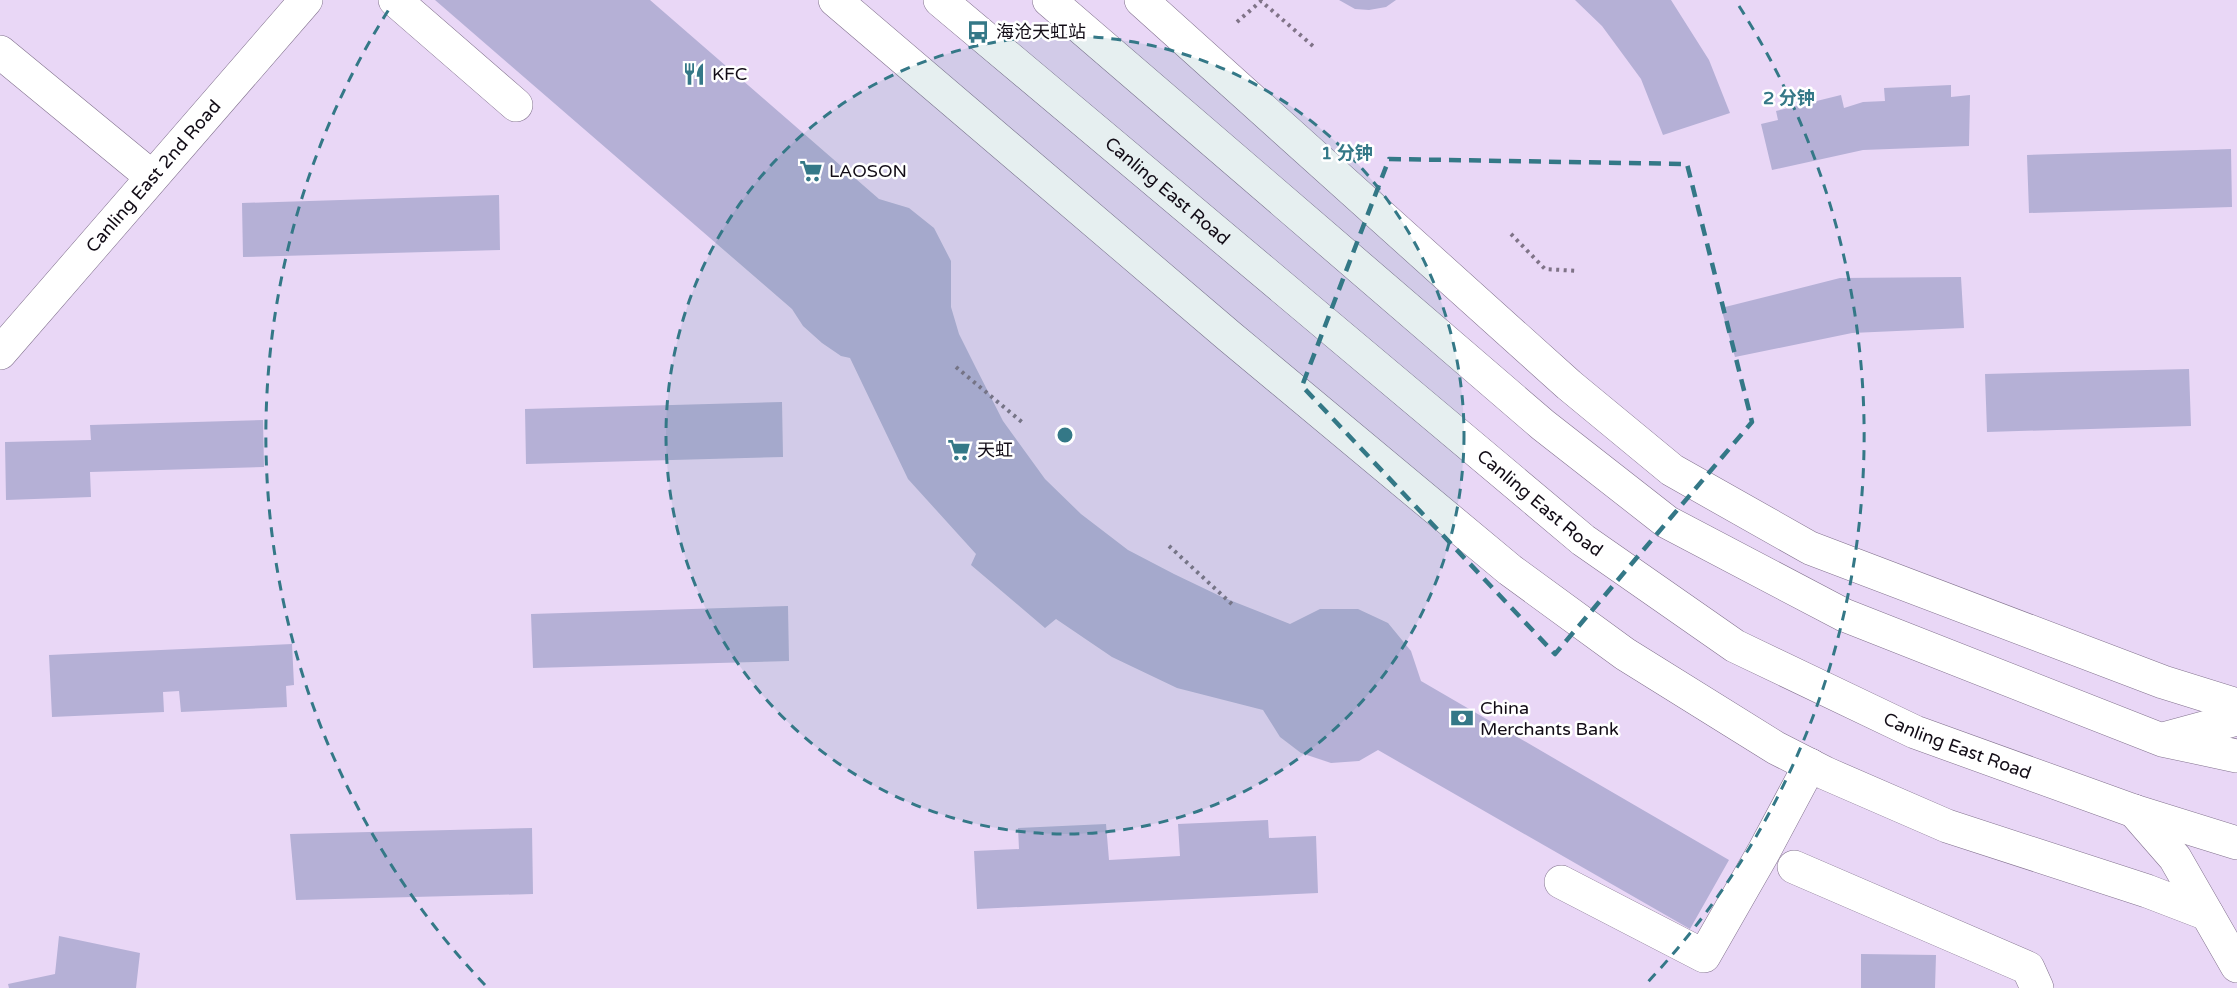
<svg xmlns="http://www.w3.org/2000/svg" width="2237" height="988" viewBox="0 0 2237 988" font-family="'Varela Round','Noto Sans SC',sans-serif">
	<style>
		.building { fill: #b5b0d6 }
		.lines { fill: none; stroke-linecap: round; stroke-linejoin: round }
		.minor-casing { stroke: #82728e; stroke-width: 34 }
		.path { stroke: #7f7387; stroke-width: 4; stroke-dasharray: 3 4.5; stroke-linecap: butt }
		.minor { stroke: #fff; stroke-width: 33 }
		.marked { fill: none; stroke: #347887; stroke-width: 4.5; stroke-dasharray: 12 8; stroke-linejoin: round }
		.ring { fill: none; stroke: #347887; stroke-width: 3; stroke-dasharray: 10 8 }
		.labels { text-anchor: middle; dominant-baseline: central; stroke-width: 5; stroke-linejoin: round; paint-order: stroke }
		.poi-label { font-size: 18px; fill: #120c16; stroke: #fff; text-anchor: start }
		.street-label { font-size: 18px; fill: #120c16; stroke: #fff }
		.centre { fill: #347887; stroke: #fff; stroke-width: 3 }
		.ring-label { font-size: 18px; text-anchor: middle; font-weight: bold; fill: #347887; stroke: #fff; stroke-width: 5; stroke-linejoin: round; paint-order: stroke }
	</style>
	<rect width="100%" height="100%" fill="#e9d7f6"/>
	<!-- building -->
	<path class="building" d="M435,0H650L879,199L909,208L934,228L951,261V307L959,334L976,368L1003,421L1045,479L1081,514L1128,550L1174,574L1222,597L1290,624L1320,609H1358L1388,623L1411,651L1421,681L1729,860L1690,929L1378,750L1359,761L1331,763L1301,753L1280,737L1263,710L1177,688L1112,657L1056,619L1045,628L971,565L976,554L908,479L850,358L841,356L822,343L803,326L792,309Z
		M1339,0H1396L1386,7L1369,10L1355,9Z
		M1575,0H1671L1709,60L1730,113L1663,135L1641,79L1602,26Z
		M1951,85V97L1970,95L1969,146L1863,150L1772,170L1761,124L1778,120L1776,111L1841,95L1844,108L1863,102L1885,101L1884,88Z
		M2231,149L2232,207L2029,213L2027,155Z
		M499,195L500,250L243,257L242,203Z
		M1961,277L1964,328L1852,333L1735,357L1721,308L1840,278Z
		M2189,369L2191,426L1987,432L1985,374Z
		M782,402L783,457L526,464L525,409Z
		M263,420L264,467L90,472L91,497L6,500L5,442L91,440L90,425Z
		M788,606L789,661L533,668L531,614Z
		M292,644L294,685L286,686L287,707L181,712L179,691L163,692L164,712L52,717L49,655Z
		M1268,820L1269,838L1316,836L1318,893L977,909L974,851L1019,849L1018,828L1106,824L1109,860L1180,856L1178,824Z
		M532,828L533,894L296,900L290,834Z
		M59,936L140,953L136,988H9L8,984L55,974Z
		M1861,954L1936,955L1935,988H1861Z"/>
	<g class="lines">
		<!-- minor casing -->
		<g class="minor-casing">
			<g id="minor">
				<path d="M395,0L516,105"/>
				<path d="M835,0L1229,336L1510,570L1625,654L1776,748L1825,773L1947,826L2147,891L2207,914"/>
				<path id="s1" d="M940,0L1583,540L1735,646L1915,732L2134,811L2237,843"/>
				<path d="M1049,0L1543,425L1667,522L1844,615L2162,740L2237,756"/>
				<path d="M1141,0L1569,385L1672,470L1810,548L2163,682L2237,705"/>
				<path d="M0,52L152,177"/>
				<path id="s2" d="M0,353L306,0"/>
				<path d="M2167,738L2237,719"/>
				<path d="M2134,811L2175,858L2237,966"/>
				<path d="M1794,867L2028,968L2037,988"/>
				<path d="M1561,882L1704,956L1763,853L1810,765"/>
			</g>
		</g>
		<!-- path -->
		<path class="path" d="M1237,22L1261,1L1313,46
			M1511,234L1545,269L1578,271
			M956,367L1023,423
			M1169,546L1235,607"/>
		<!-- minor -->
		<use href="#minor" class="minor"/>
	</g>
	<!-- marked area -->
	<path class="marked" d="M1389,159L1687,164L1752,422L1555,654L1302,386Z"/>
	<!-- distance rings -->
	<circle cx="1065" cy="435" r="399" fill="#347887" fill-opacity=".12"/>
	<g class="ring">
		<circle cx="1065" cy="435" r="399"/>
		<path d="M485 985A799 799 0 0 1 391 6M1739 6A799 799 0 0 1 1645 985"/>
	</g>
	<!-- icons -->
	<defs>
		<g id="bus-bare" transform="scale(1.8)"><path d="M-5-6H5V4H4V6H2V4H-2V6H-4V4H-5ZM-3.5-4V0h7V-4ZM-3.5 1.2v1.5H-2V1.2ZM2 1.2v1.5H3.5V1.2Z" fill="#347887" stroke="#fff" stroke-width="2.5" paint-order="stroke"/></g>
		<g id="restaurant-bare" transform="scale(1.8)"><path d="M-5-6h1v4h1v-4h1v4h1v-4h1v5L-1.5 .5V6h-2V.5L-5-1ZM5-6V6H3V1.5H1.5Q1.5-4 5-6Z" fill="#347887" stroke="#fff" stroke-width="2.5" paint-order="stroke"/></g>
		<g id="supermarket-bare" transform="scale(1.8)"><path d="M-6-5.5h2.5l.6 2H6L4.5 2H-2.5L-4.4-4H-6ZM-1.5 3.2a1.3 1.3 0 1 0 .1 0ZM3 3.2a1.3 1.3 0 1 0 .1 0Z" fill="#347887" stroke="#fff" stroke-width="2.5" paint-order="stroke"/></g>
		<g id="bank-bare" transform="scale(1.8)"><path d="M-6-4H6V4H-6ZM0-2.3a2.3 2.3 0 1 0 0 4.6a2.3 2.3 0 1 0 0-4.6Z" fill="#347887" stroke="#fff" stroke-width="2.5" paint-order="stroke"/></g>
	</defs>
	<g fill-rule="evenodd">
		<use href="#bus-bare" x="978" y="32"/>
		<use href="#restaurant-bare" x="694" y="74"/>
		<use href="#supermarket-bare" x="811" y="171"/>
		<use href="#supermarket-bare" x="959" y="450"/>
		<use href="#bank-bare" x="1462" y="718"/>
	</g>
	<g class="labels">
		<!-- poi labels -->
		<g class="poi-label">
			<text x="996" y="32">海沧天虹站</text>
			<text x="712" y="74">KFC</text>
			<text x="829" y="171">LAOSON</text>
			<text x="977" y="450">天虹</text>
			<text x="1480" y="708">China<tspan x="1480" dy="21">Merchants Bank</tspan></text>
		</g>
		<!-- street labels -->
		<g class="street-label">
			<text stroke="none"><textPath href="#s2" startOffset="234">Canling East 2nd Road</textPath></text>
			<text stroke="none"><textPath href="#s1" startOffset="297">Canling East Road</textPath></text>
			<text stroke="none"><textPath href="#s1" startOffset="783">Canling East Road</textPath></text>
			<text stroke="none"><textPath href="#s1" startOffset="1269">Canling East Road</textPath></text>
		</g>
	</g>
	<circle cx="1065" cy="435" r="9" class="centre"/>
	<g class="ring-label">
		<text x="1789" y="104">2 分钟</text>
		<text x="1347" y="159">1 分钟</text>
	</g>
</svg>
